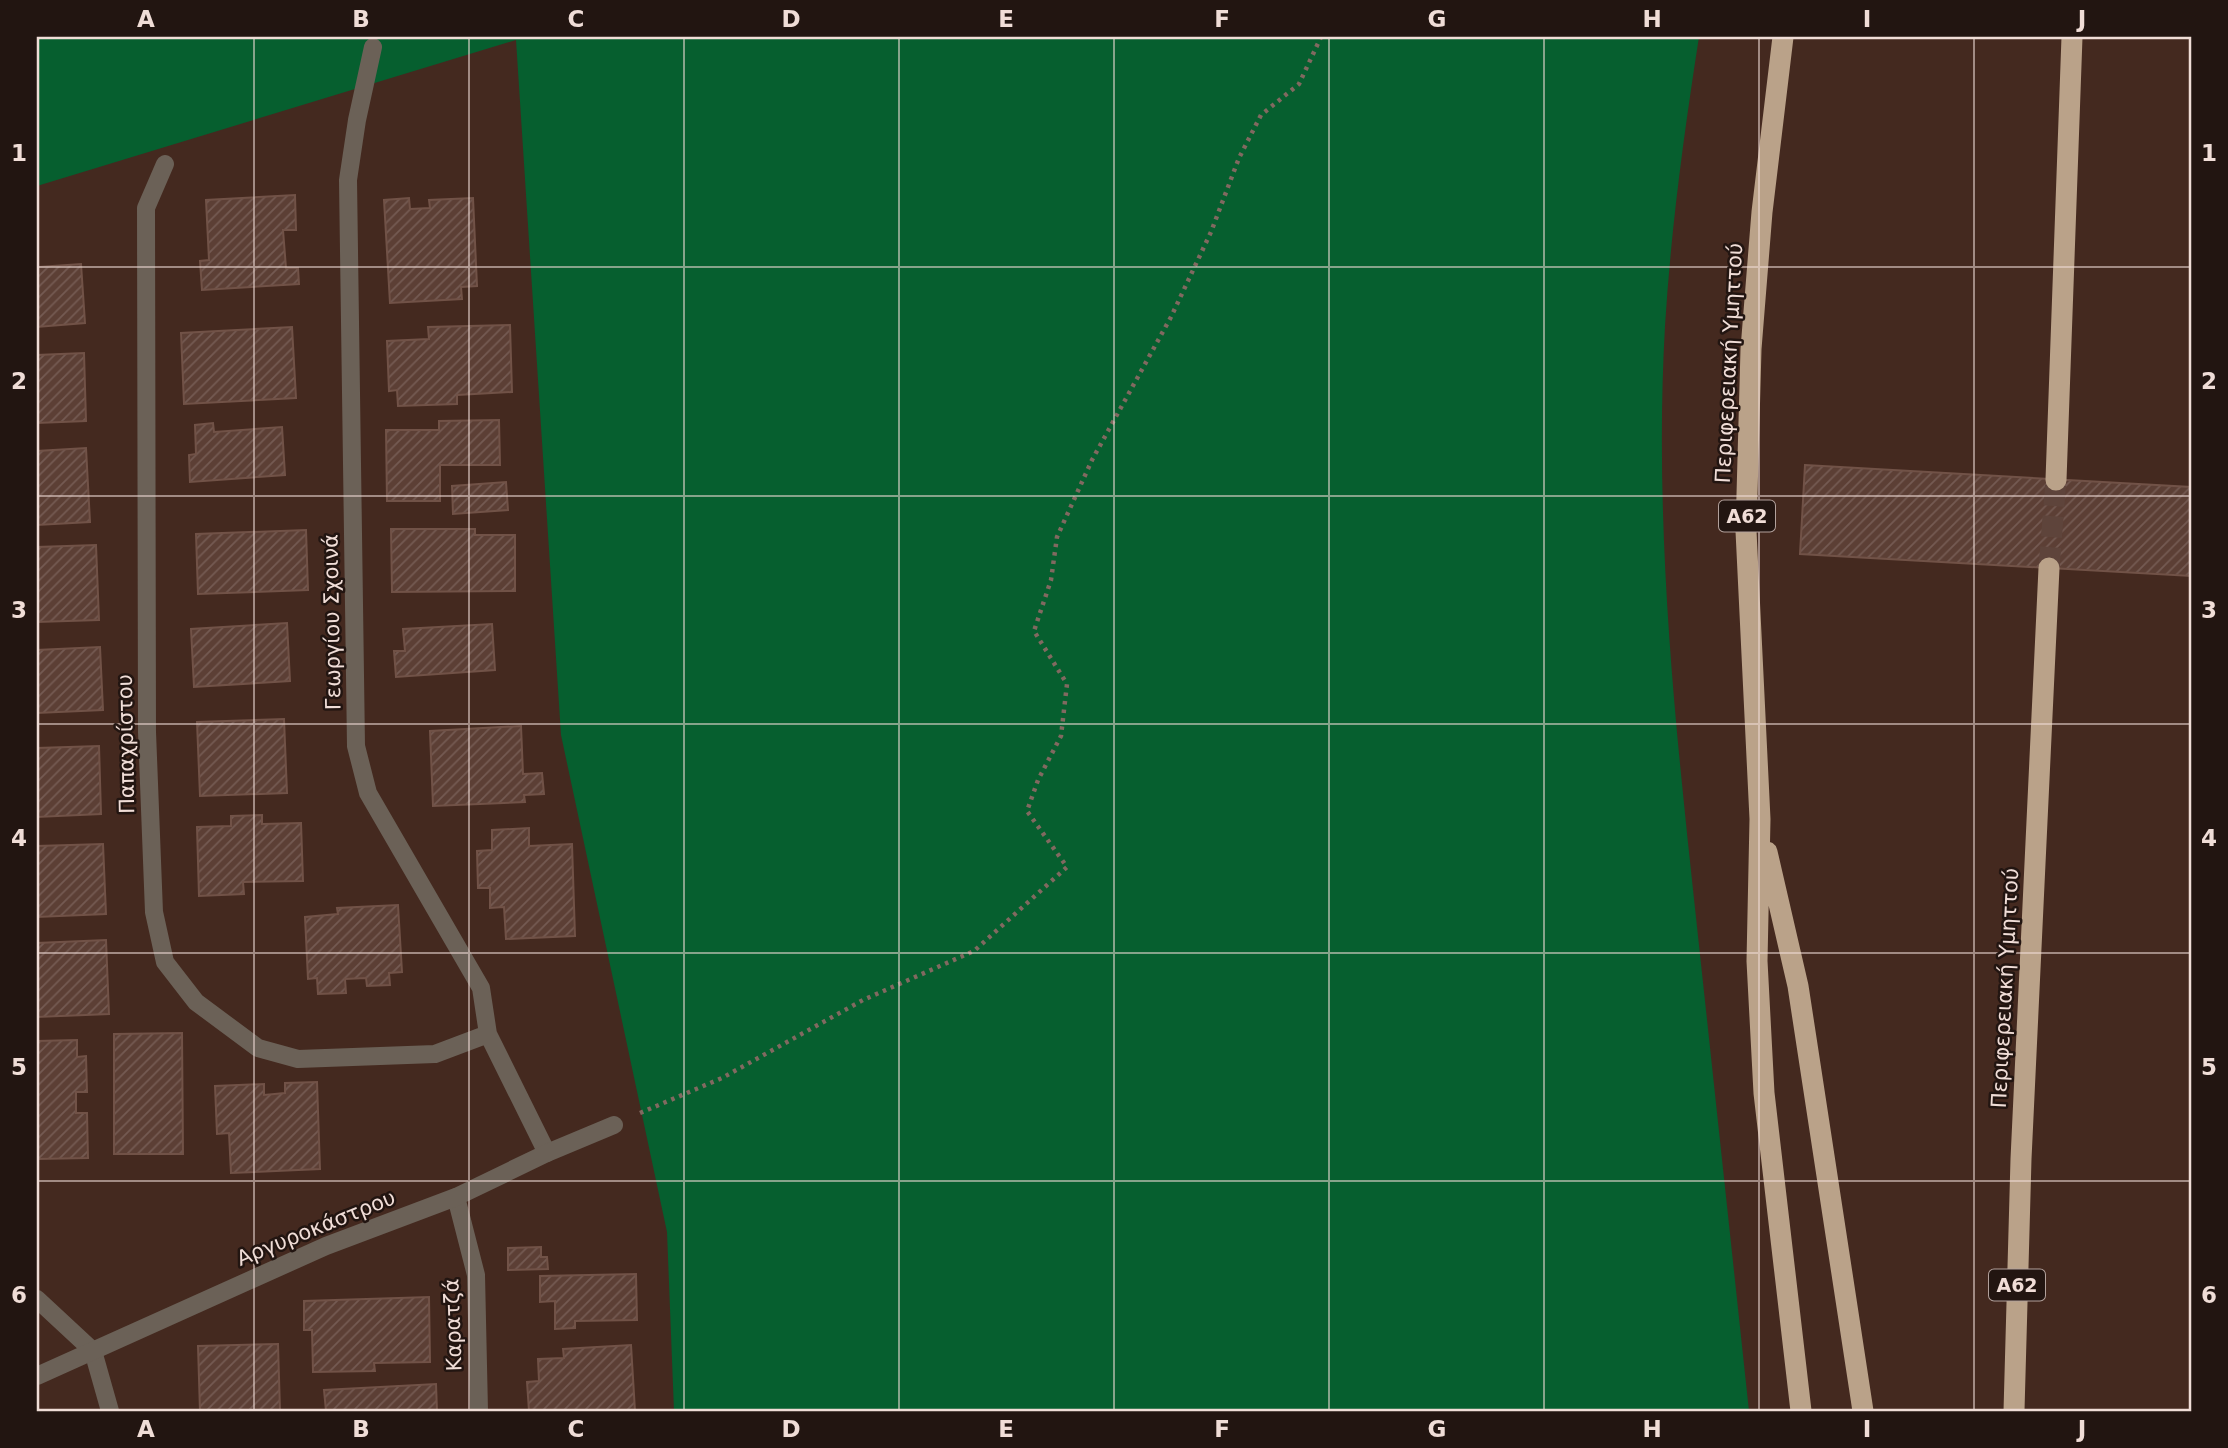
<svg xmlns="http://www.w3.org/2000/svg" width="2228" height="1448" viewBox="0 0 2228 1448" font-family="'DejaVu Sans',sans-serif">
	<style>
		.green { fill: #065f2f }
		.building { fill: url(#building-hatch); stroke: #715247; stroke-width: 2 }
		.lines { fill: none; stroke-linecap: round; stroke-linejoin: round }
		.motorway-tunnel { stroke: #5e443b; stroke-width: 21; stroke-dasharray: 21 10; stroke-linecap: butt }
		.path { stroke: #816960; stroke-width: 4.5; stroke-dasharray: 3.5 5; stroke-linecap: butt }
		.minor { stroke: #6b6157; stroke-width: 18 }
		.tertiary { stroke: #6b6157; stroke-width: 18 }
		.motorway { stroke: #baa289; stroke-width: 21 }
		.grid { fill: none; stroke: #f0ddd7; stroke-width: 2; stroke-opacity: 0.55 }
		.labels { text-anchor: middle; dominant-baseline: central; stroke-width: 5; stroke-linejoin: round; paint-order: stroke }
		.shield { fill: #221511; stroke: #b2a19c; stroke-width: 2 }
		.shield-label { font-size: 19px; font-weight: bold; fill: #f0ddd7 }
		.street-label { font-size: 21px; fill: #f0ddd7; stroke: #221511 }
		.neatline { fill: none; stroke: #f0ddd7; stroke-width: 2.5 }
		.grid-label { font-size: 23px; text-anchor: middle; font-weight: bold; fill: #f0ddd7 }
	</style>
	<defs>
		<pattern id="building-hatch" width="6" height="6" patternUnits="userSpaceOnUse" patternTransform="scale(1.75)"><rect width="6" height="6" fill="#5c3f35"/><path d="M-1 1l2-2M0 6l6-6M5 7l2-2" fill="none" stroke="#745a52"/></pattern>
	</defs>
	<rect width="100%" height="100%" fill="#44291f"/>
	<!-- green -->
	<path class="green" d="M37,37H1699C1684,133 1671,229 1665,326C1654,520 1674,715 1695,908C1713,1075 1731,1243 1749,1411H674L667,1232L561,735L516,40L37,186Z"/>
	<!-- building -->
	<path class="building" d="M295,195L296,230H283L286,268H298L299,284L202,290L200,261L209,260L206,200Z
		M409,198L410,209L430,208L429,200L473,198L477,286L461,287L462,299L390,303L384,200Z
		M37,255L38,267L81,264L85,323L37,327Z
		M510,325L512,392L457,395V404L398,406L397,390L389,391L387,341L429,339L428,327Z
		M292,327L296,398L184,404L181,333Z
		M84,353L86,421L37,423V355Z
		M499,420L500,465H440V501H387L386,430H439V421Z
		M213,423L214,432L282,427L285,475L190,482L189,455L196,454L195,425Z
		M86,448L90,522L37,525V451Z
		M1805,465L2191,487V576L1800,554Z
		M506,482L508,510L453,514L452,486Z
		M391,529H475V535H515V591L392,592Z
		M306,530L308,590L198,594L196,534Z
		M96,545L99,620L37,622V547Z
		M287,623L290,681L194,687L191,629Z
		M492,624L495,670L396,677L394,651H405L403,629Z
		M100,647L103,710L37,713V650Z
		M284,719L287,793L200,796L197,722Z
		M521,726L523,774L542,773L544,794L524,795L525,802L433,806L430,731Z
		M99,746L101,814L37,817V748Z
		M262,815V824L301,823L303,881L243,882L244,894L199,896L197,827L231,826V816Z
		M529,828V846L572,844L575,936L506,939L504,907L490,908V888H478L477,851L492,850V830Z
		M103,844L106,914L37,917V846Z
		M398,905L402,972L389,973L390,985L367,986L366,978L345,979L346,993L318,994L317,978L308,979L305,917L338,914L337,908Z
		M106,940L109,1014L37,1017V943Z
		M182,1033L183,1154H114V1034Z
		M77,1040V1057L86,1056L87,1092H76V1113H87L88,1158L37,1159V1041Z
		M317,1082L320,1169L231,1173L229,1133L217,1134L215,1086L264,1084V1095L285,1093V1083Z
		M541,1247V1257H547L548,1269L508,1270V1248Z
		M636,1274L637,1320L575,1321V1328L555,1329V1301L540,1302V1276Z
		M429,1297L430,1362L374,1363L375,1371L313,1372L312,1330H304V1301Z
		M278,1344L280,1411H200L198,1346Z
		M631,1345L635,1411H529L527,1382L539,1381L538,1359L564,1358L563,1349Z
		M436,1384L437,1411H326L324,1390Z"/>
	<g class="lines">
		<!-- motorway-tunnel -->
		<path class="motorway-tunnel" d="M2049,568L2056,480"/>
		<!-- path -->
		<path class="path" d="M640,1113L722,1078L863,1000L974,951L1067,867L1027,811L1038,780L1061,736L1067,684L1034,631L1051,580L1057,537L1092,460L1171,317L1211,232L1239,158L1261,115L1299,84L1321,37"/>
		<!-- minor -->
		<path class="minor" d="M373,47L357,120L348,180L356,746L368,793L481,988L488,1034L547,1153
			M165,164L146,208L147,732L154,912L165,962L196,1002L258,1048L298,1059L435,1054L488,1034
			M456,1197L476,1275L479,1411
			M37,1299L93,1351L110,1411"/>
		<!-- tertiary -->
		<path class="tertiary" d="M37,1376L326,1246L456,1197L547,1153L614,1125"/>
		<!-- motorway -->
		<path class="motorway" d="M1783,37L1762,212L1751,349L1746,531L1760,819L1757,961L1764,1093L1801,1411
			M2056,480L2072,37
			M1767,852L1798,986L1863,1411
			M2014,1411L2021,1159L2049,568"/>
	</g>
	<!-- grid -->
	<path class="grid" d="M254,37V1411M469,37V1411M684,37V1411M899,37V1411M1114,37V1411M1329,37V1411M1544,37V1411M1759,37V1411M1974,37V1411M37,267H2191M37,496H2191M37,724H2191M37,953H2191M37,1181H2191"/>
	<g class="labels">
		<!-- shield labels -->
		<g class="shield">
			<rect x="1719" y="500.5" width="56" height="31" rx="5"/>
			<rect x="1989" y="1269.5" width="56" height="31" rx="5"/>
		</g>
		<g class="shield-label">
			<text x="1747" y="516">Α62</text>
			<text x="2017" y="1285">Α62</text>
		</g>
		<!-- street labels -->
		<g class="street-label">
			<text transform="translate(1729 363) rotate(-87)">Περιφερειακή Υμηττού</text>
			<text transform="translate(332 622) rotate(-91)">Γεωργίου Σχοινά</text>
			<text transform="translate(126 744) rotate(-91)">Παπαχρίστου</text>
			<text transform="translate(2005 988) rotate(-87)">Περιφερειακή Υμηττού</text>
			<text transform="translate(316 1228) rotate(-22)">Αργυροκάστρου</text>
			<text transform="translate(453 1325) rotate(-92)">Καρατζά</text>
		</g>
	</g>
	<!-- border -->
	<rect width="2228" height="1448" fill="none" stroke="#221511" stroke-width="77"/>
	<rect x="38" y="38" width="2152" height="1372" class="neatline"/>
	<g class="grid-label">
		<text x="146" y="27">A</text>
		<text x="361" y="27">B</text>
		<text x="576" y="27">C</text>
		<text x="791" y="27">D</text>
		<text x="1006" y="27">E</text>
		<text x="1222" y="27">F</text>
		<text x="1437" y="27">G</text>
		<text x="1652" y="27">H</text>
		<text x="1867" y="27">I</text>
		<text x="2082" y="27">J</text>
		<text x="19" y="161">1</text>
		<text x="2209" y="161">1</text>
		<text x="19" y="389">2</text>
		<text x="2209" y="389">2</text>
		<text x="19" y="618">3</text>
		<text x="2209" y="618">3</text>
		<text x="19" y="846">4</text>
		<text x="2209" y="846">4</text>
		<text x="19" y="1075">5</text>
		<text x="2209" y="1075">5</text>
		<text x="19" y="1303">6</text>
		<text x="2209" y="1303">6</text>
		<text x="146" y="1437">A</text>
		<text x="361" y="1437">B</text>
		<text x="576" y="1437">C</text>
		<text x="791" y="1437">D</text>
		<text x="1006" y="1437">E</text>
		<text x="1222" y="1437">F</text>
		<text x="1437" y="1437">G</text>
		<text x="1652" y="1437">H</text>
		<text x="1867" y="1437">I</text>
		<text x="2082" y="1437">J</text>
	</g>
</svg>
